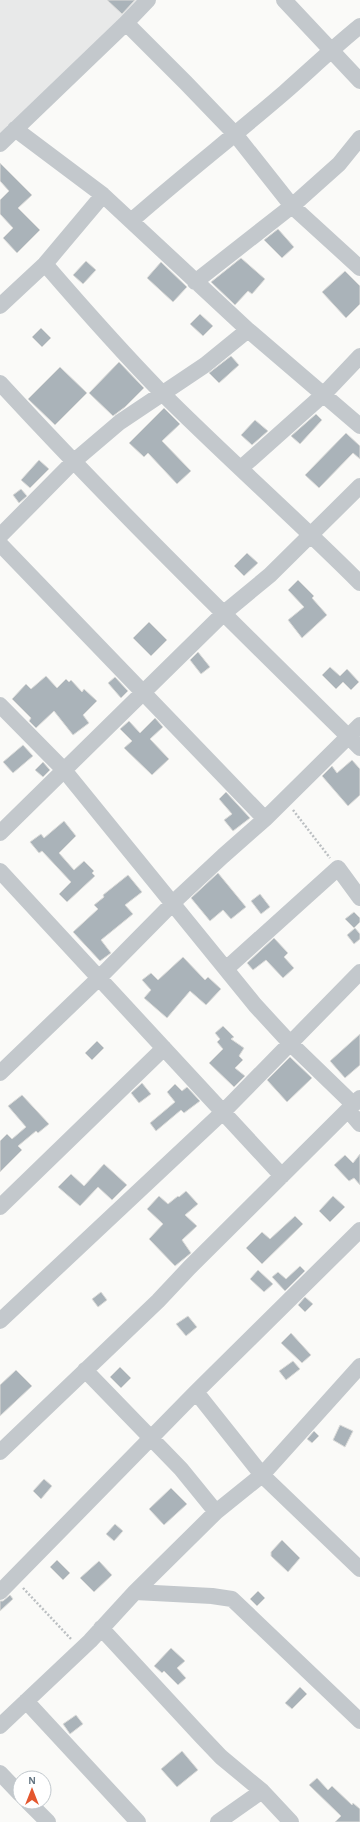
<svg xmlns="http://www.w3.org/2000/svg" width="360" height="1822" viewBox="0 0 360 1822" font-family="'Alegreya Sans',sans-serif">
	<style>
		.built { fill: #e8e9e9 }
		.building { fill: #aab3b9; stroke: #dcdcda }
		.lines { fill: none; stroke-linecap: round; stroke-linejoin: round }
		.path { stroke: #bbbfc2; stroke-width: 2.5; stroke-dasharray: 2 2; stroke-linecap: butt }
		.minor { stroke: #c3c8cc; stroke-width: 16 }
	</style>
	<rect width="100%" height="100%" fill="#fafaf8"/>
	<!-- built -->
	<path class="built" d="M0,0H145L0,144Z"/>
	<!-- building -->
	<path class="building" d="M107,0H135L122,14Z
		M0,163L32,195L18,208L40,230L17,253L3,238L13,228L0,214V200L9,191L0,181Z
		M278,229L294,247L282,258L264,240Z
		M241,258L265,279L252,294L248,291L235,305L211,282Z
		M86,261L96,270L83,284L73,275Z
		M161,262L187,287L173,302L147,278Z
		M345,271L360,286V304L346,318L322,292Z
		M200,314L213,326L203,336L190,324Z
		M41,328L51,338L42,347L32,337Z
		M231,356L239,365L219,383L209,373Z
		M119,362L144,388L125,407L113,416L89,393Z
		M60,367L87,393L55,425L28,399Z
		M164,408L180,424L162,441L191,471L177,484L148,453L144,457L129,443Z
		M316,414L322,420L300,444L291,436Z
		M255,420L268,431L252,445L241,435Z
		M346,433L360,446V459L353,453L319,488L305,475Z
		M39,460L49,469L30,488L21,480Z
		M21,489L27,496L19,503L13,495Z
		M247,553L258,563L244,576L234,566Z
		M298,580L314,596L312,598L327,615L302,638L288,620L304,607L288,590Z
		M149,622L167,640L151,656L133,638Z
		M198,652L210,667L201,674L190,660Z
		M330,667L340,676L347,669L359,682L351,690L343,682L336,689L322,675Z
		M46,676L57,688L66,679L69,682L71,680L82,692L84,689L97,701L83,715L89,723L73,735L54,711L36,728L29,721L31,718L12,699L26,684L31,689Z
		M115,677L128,691L121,698L108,683Z
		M155,718L163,727L150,739L169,759L152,775L124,748L132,741L120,729L129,721L140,733Z
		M23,745L33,756L13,773L3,762Z
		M352,760L360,769V795L348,806L322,776L332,766L337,773Z
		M43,762L50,770L43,777L35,770Z
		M226,792L250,818L233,831L224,820L232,814L219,799Z
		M64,821L76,836L59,853L74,870L84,861L94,871L92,873L95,876L67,902L59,894L71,882L42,851L39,853L30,842L41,834L44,838Z
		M218,873L246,907L231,919L223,910L210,921L191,898Z
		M128,875L142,892L125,905L133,914L101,940L111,953L100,961L73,932L98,909L94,905L104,897L103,895Z
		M260,894L270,907L261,914L251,901Z
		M354,912L360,918V922L354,928L345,919Z
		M355,928L360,934V939L354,944L347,935Z
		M274,938L288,953L284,957L294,968L283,978L266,960L253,970L247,963Z
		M183,957L205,980L208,977L221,989L206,1005L190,991L167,1018L144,998L151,990L142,980L151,973L158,980Z
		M223,1026L234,1037L231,1039L244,1048L239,1056L243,1060L235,1068L245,1076L234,1087L209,1063L223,1049L217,1042L220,1039L215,1033Z
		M360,1034V1065L345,1078L330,1061Z
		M97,1041L104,1048L92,1060L85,1053Z
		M290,1057L312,1078L287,1102L267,1080Z
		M142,1083L151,1094L139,1103L131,1093Z
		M175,1084L182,1091L187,1087L200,1101L184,1113L181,1110L156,1131L150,1123L175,1102L167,1092Z
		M22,1095L49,1124L38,1133L36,1131L18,1146L22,1150L0,1172V1141L7,1134L12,1139L26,1127L8,1106Z
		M360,1154V1185L354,1178L349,1181L334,1165L345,1155L353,1163Z
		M104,1164L127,1185L112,1200L98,1187L80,1206L58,1187L71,1174L84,1186Z
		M186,1191L198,1204L185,1215L197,1226L182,1240L191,1253L175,1266L149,1239L163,1224L147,1209L159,1196L168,1204L178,1196L179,1197Z
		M333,1196L345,1207L330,1222L319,1211Z
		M295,1216L303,1224L262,1264L246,1248L262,1232L270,1239Z
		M300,1266L305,1271L285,1291L272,1277L278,1272L286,1279Z
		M258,1270L273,1284L264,1292L250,1279Z
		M101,1292L107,1300L98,1307L92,1299Z
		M305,1297L313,1304L305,1312L298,1305Z
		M188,1316L197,1327L186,1336L176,1324Z
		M291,1333L311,1355L302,1363L281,1343Z
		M293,1361L300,1369L286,1380L279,1371Z
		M120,1367L131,1378L121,1388L110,1377Z
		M16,1370L32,1386L0,1416V1385Z
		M340,1425L353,1431L345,1447L333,1440Z
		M314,1431L319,1436L312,1443L307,1439Z
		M44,1479L52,1486L41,1499L33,1491Z
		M171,1488L187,1504L164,1525L149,1509Z
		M115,1524L123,1531L114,1541L106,1534Z
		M282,1540L300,1558L288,1572L271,1556V1552Z
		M57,1560L70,1573L63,1580L50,1567Z
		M99,1561L112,1575L94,1592L80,1578Z
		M258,1591L265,1598L257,1606L250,1599Z
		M10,1595L13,1599L0,1611V1601H3Z
		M171,1648L185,1661L177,1668L186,1678L178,1685L164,1671L162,1673L154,1666Z
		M300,1687L307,1694L292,1709L285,1703Z
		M76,1715L83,1724L70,1734L63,1724Z
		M182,1751L198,1770L177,1787L161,1769Z
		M317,1778L328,1790L332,1786L352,1805L353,1803L360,1809V1822H335L341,1816L309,1785Z"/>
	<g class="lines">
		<!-- path -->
		<path class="path" d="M293,810L330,858
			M23,1588L72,1640"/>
		<!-- minor -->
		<path class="minor" d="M284,0L360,81
			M126,23L186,83L235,134L292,206L360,268
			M15,129L103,195L248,330L360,426
			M0,144L126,23L148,0
			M131,221C181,177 234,136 285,92C310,70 334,47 360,26
			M45,264C83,308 121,351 161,392C226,457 295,518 360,583
			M195,282L292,206L339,164L360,138
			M0,306L45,264L103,195
			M0,383C116,509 238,628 360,748
			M241,468L324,394L360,356
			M0,536L73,462L120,422L205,365L248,330
			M0,544L265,819
			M0,705L64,770L255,1005L290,1043L353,1104
			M0,833L224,613L270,575L360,486
			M0,871L282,1176
			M227,968L338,868L360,898
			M0,1073L99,978L179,897L223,856L265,819L360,725
			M348,1110L360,1124
			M0,1207L164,1048
			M0,1321L224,1111L360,972
			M85,1370L181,1469L216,1512
			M196,1392L262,1475L360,1569
			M0,1452L158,1301L189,1268L360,1098
			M0,1592L196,1392L360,1230
			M135,1592L212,1596L232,1599L360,1721
			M101,1628L201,1736L221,1757L262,1791L291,1822
			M26,1701L138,1822
			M0,1726L90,1641L135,1592L216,1512L262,1475L360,1366
			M0,1773L20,1794
			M28,1802L48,1822
			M218,1822L262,1791"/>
	</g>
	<!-- north arrow -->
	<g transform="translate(32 1790)"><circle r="19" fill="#ffffff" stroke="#c1c8cd"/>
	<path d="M0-3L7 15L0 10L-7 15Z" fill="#e4572e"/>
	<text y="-6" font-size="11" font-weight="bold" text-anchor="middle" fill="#657683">N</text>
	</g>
</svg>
